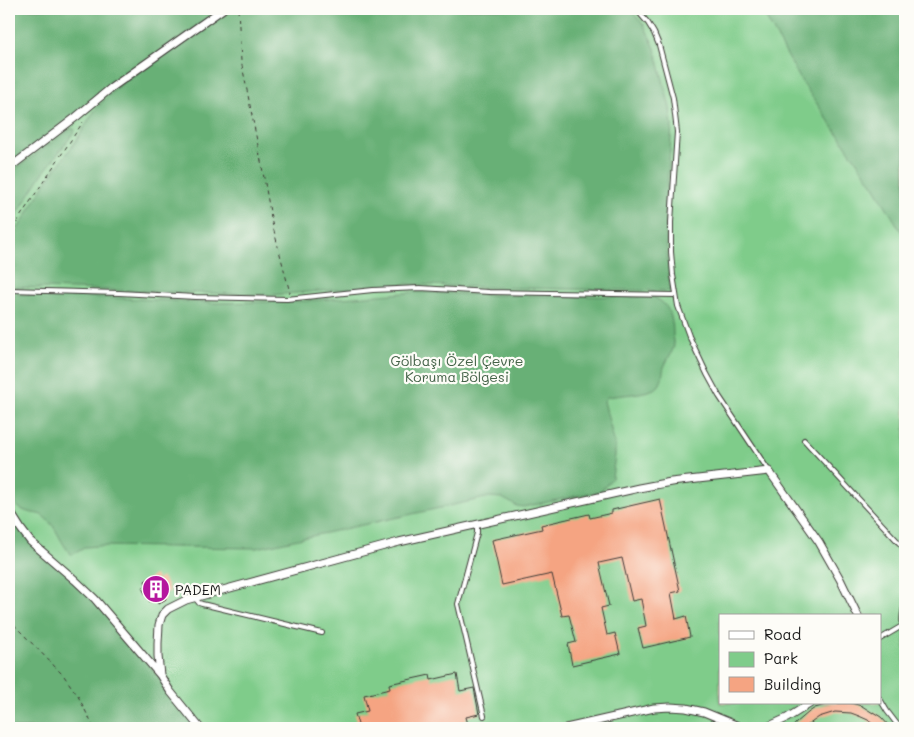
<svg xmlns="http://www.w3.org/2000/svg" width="914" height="737" viewBox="0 0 914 737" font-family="Mali,sans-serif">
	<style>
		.green { fill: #7fcc8a; stroke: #4e7453; fill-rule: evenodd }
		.forest { fill: #67b076; stroke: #426649 }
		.building { fill: #f5a482 }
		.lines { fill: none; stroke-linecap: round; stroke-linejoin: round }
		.lane-casing { stroke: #3c3935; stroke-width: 6 }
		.street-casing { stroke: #3c3935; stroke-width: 9 }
		.path { stroke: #3c3935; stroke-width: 1; stroke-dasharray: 4 4; stroke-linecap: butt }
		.lane { stroke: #fff; stroke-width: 4 }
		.street { stroke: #fff; stroke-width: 7 }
		.labels { text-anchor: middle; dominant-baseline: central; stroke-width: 4.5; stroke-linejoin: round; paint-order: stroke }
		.park-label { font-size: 14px; fill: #446248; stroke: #fdfcf7 }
		.poi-label { font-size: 14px; fill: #1c1c1c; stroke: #fdfcf7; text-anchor: start }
	</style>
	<rect width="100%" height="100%" fill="#fdfcf7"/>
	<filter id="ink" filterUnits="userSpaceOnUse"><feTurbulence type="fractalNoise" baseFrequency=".02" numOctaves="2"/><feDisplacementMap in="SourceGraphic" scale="10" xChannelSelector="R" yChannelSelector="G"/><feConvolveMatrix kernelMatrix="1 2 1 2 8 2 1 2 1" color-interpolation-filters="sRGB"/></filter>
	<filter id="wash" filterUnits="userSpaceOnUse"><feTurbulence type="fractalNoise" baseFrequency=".0096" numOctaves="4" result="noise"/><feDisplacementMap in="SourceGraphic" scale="20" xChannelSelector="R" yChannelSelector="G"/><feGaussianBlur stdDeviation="1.12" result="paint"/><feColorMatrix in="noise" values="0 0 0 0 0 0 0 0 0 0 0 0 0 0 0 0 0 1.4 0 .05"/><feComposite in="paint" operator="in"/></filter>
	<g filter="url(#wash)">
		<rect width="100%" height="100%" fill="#f1e0c3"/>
		<!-- green -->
		<path class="green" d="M9,9H905V728H9ZM720,616H880V703H720Z"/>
		<!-- forest -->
		<path class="forest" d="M9,9H220L9,166Z
			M230,9H629L644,25L655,48L670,108L672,126L666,199V237L670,291L472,287L407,284L270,295L9,287V244L46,182L76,141L95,110L106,98L125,81L158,60Z
			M761,9H905V238L875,188L802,82Z
			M72,128L75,130L73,134L41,176L22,206L9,231V174Z
			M416,292L487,295L653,297C670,304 673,318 673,335C673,338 674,343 674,346C672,353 667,360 664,367C662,374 663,384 656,388C646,394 619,395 607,397L604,401L615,445V455L612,478L601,491L523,507L517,506L502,498L490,497L257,548L97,546L86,547L72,555C60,544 58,527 44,517C41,514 38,514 33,513C21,511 15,506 9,496V294L97,297L217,303L305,301Z
			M9,510L21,529L95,599L200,728H9Z"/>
		<g id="blocks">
			<!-- building -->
			<path class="building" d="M660,499L680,591L671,593L676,619L686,616L690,637L643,648L638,628L646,626L641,599L632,601L622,558L599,563L609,606L601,608L607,635L615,633L620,654L572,665L568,644L576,642L569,615L562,616L552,574L502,585L492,540L542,529L541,525L589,514L590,518L612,513V510Z
				M155,575L157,580L162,577L170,591L164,594L166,599L158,604L155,599L150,602L142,588L147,585L145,581Z
				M457,674L460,691L474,688L479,714L466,717L469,728H359L355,714L368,711L364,695L390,689L389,684L430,675L431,680Z
				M831,703H851L862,706L873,713V712L881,717L891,728H877L868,720L859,716L851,713L835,712L819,717L804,728H792L796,723L809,712L815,708Z"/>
		</g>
	</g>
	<g filter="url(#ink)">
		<use href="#blocks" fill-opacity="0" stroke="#3c3935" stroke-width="1"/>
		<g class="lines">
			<!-- lane casing -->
			<g class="lane-casing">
				<path id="lane" d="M636,9L648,23L654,33L659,45L673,98L677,132L671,222V252L673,275L678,306L689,336L707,374L719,396L769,471
					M9,290L119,293L196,297L287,299L373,290L420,288L489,292L676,295
					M804,440L902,546L905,552
					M477,525V533L458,604L484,716
					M195,598L199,603L202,604L322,633
					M905,602C903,613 900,622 905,633
					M880,639L902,626
					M880,699L887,711L900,728"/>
			</g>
			<!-- street casing -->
			<g class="street-casing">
				<path id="street" d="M9,168L76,117L111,88L223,9
					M9,510L21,529L30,541L75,580L95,599L160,675
					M200,728L170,691L160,675L158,656V643L159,625L162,615L168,609L186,600L399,542L639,488L671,482L769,471L819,542L840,579L858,616
					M566,728L654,708L670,707L686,708L704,712L743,728
					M765,728L787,718L811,703"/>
			</g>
			<!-- path -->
			<path class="path" d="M238,9L241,61L244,75L261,161L272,223L290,293
				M9,237L20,217L83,122
				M9,618L17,628L64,676L78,696L94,728"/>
			<!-- lane -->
			<use href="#lane" class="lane"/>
			<!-- street -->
			<use href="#street" class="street"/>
		</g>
	</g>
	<!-- icons -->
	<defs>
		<g id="building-disc" transform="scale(1.4375)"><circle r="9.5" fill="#b5179e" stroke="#fdfcf7"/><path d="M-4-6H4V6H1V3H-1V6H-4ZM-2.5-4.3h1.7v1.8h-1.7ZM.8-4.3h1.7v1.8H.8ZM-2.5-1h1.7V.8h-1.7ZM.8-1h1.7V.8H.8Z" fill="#fff"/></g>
	</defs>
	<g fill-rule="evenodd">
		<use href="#building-disc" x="156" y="589"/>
	</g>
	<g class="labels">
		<!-- park labels -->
		<g class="park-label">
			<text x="457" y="360">Gölbaşı Özel Çevre<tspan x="457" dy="16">Koruma Bölgesi</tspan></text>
		</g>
		<!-- poi labels -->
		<g class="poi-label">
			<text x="175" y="589">PADEM</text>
		</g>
	</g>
	<!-- margin -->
	<rect width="914" height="737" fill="none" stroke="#fdfcf7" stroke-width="30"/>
	<!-- legend -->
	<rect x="719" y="614" width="162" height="90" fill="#fdfcf7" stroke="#a3a29f"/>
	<rect x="729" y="631" width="25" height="8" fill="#ffffff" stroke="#a3a29f"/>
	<text x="764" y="640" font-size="15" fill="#1c1c1c">Road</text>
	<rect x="729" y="652" width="25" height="15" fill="#7fcc8a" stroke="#a3a29f"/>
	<text x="764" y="664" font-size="15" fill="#1c1c1c">Park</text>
	<rect x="729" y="677" width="25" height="15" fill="#f5a482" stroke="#a3a29f"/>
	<text x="764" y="690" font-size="15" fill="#1c1c1c">Building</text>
</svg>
